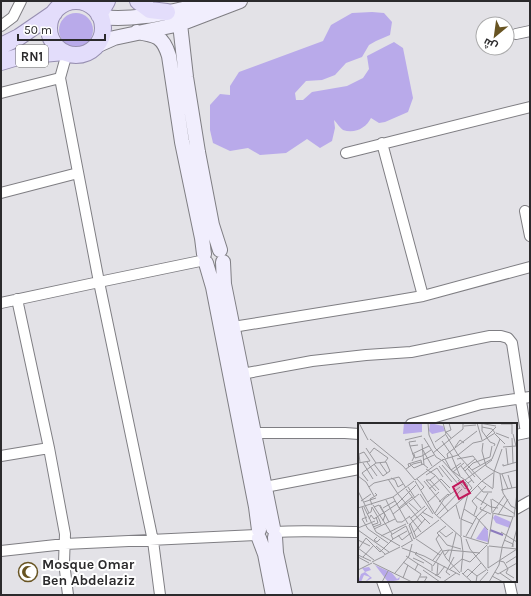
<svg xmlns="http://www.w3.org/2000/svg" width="531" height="596" viewBox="0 0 531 596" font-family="Karla,Cairo,sans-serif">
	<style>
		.green { fill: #b9aaea }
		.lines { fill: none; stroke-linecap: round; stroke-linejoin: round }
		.street-casing { stroke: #7f7e83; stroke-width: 12 }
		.secondary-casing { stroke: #7f7e83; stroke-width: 16 }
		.primary-casing { stroke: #978fb1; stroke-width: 18 }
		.street { stroke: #fff; stroke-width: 10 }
		.secondary { stroke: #f1eefd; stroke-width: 14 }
		.primary { stroke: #e3ddfb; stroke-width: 16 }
		.labels { text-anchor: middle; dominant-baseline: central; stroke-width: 4; stroke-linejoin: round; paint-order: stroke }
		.shield { fill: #fff; stroke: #6b6a6b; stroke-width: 1 }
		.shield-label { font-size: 13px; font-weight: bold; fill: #2b2a2c }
		.poi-label { font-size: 14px; font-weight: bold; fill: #2b2a2c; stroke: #fff; text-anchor: start }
		.inset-river { fill: none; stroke: #8c7bbd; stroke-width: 2 }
		.inset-road { fill: none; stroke: #99989c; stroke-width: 1 }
		.view { fill: #c2185b; fill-opacity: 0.15; stroke: #c2185b; stroke-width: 2 }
		.inset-edge { fill: none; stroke: #2b2a2c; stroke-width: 2 }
	</style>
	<rect width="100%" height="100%" fill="#e3e2e7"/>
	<!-- green -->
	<path class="green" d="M372,12L384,13L392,22L390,35L376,41L369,45L362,57L346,63L335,75L322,80L306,81L295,93L296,100H303L312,92L347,86L363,78L369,69L367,56L394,42L403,48L413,98L408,112L385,122L379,123L371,118C366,128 355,134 343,130C340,128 337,123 334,120L335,128L332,141L320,148L307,139L286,153L260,155L248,148L230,151L213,143L210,130V105L220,94L230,95V86L239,72L323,41L331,25L352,13Z
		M59 30a17 17 0 1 1 34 0a17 17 0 1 1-34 0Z"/>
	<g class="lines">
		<!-- street casing -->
		<g class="street-casing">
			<path id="street" d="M1,26L13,17L21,1
				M516,34L530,31
				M67,53L60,78L99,282L205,260
				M1,93L60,78
				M382,143L423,296
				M346,153L530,107
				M1,193L78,173
				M525,211L530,236
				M17,299L49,448L65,534L64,562L68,595
				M1,303L99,282L153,541L160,595
				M233,327L388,302L423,296L530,267
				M242,374L312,361L366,355L411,352L490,336H501L508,338L512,343L526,433
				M411,424L481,404L530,397
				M254,433H345L359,434
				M516,435L530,432
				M1,456L49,448
				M265,487L359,469
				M516,509L530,501
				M275,532C303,530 331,532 359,532
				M1,551L65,544L258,535
				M382,581L387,595
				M509,581L512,595"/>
		</g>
		<!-- secondary casing -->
		<g class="secondary-casing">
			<path id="secondary" d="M167,12L173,14L180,24L186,77L198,152L212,225L220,250
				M100,17C142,22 181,8 222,1
				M137,32C156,35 163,36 169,56L182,142L202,238L204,254
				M96,46L114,38L180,24L240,1
				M223,262L224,284L273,528
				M206,263L213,287L256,507L259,530
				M275,537L276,553L285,595
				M259,538L265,554L273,595"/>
		</g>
		<!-- primary casing -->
		<g class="primary-casing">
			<path id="primary" d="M138,1L150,10L167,12
				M49 28a27 27 0 1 1 54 0a27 27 0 1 1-54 0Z
				M99,15L107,1
				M1,46L19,37L54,13
				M1,62L21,56L64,52"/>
		</g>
		<!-- street -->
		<use href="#street" class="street"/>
		<!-- secondary -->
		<use href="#secondary" class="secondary"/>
		<!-- primary -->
		<use href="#primary" class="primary"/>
	</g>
	<!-- icons -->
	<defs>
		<g id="mosque-ring" transform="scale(1)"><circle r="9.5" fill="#fff" stroke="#685422" stroke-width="1.5"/><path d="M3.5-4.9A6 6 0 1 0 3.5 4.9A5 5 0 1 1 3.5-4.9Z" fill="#685422"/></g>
	</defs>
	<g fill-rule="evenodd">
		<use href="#mosque-ring" x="28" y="572"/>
	</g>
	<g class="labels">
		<!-- shield labels -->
		<rect class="shield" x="16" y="45" width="32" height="22" rx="3"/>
		<g class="shield-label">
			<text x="32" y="56">RN1</text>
		</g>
		<!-- poi labels -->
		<g class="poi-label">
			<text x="42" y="564">Mosque Omar<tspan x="42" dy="16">Ben Abdelaziz</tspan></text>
		</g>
	</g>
	<!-- overview -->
	<g transform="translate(358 423)">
		<rect width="159" height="159" fill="#e3e2e7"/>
		<path d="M46,0H64V9L45,11ZM72,0L85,3L87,8L74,11L71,8ZM137,92L153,99L152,105L138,100L135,95ZM127,103L130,108V119L118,116ZM17,142L34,150L39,156L42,154L41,157L30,159ZM11,144L13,147L7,149L14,155L7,159L12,154L6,152L3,159H0L3,151L7,149L4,145Z" fill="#b9aaea"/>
		<path class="inset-river" d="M132,107L145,112"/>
		<path class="inset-road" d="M1,0L10,17M70,0L71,12L77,25L87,35M91,0L93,7L88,9L93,15M119,0L124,17M121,0L138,3M124,1V8L132,19L137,21L136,23M143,1H154V11M106,3L118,2M124,4L134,6L137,10M138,10L151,15M137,11L147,21M155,11L158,23M88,12L100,32M128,14L138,4M66,15L78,34L83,37M154,15L155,40M12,16L45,43L57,57M47,17L64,13M58,18L51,19L52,23L60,22M84,18L95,34M124,18L137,10M77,19L88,11L85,0M125,20L124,28L128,43L136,48M64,21L66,42M52,23L56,34L54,38M97,24L102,17L106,20M145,24L158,23M8,25L18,40L28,39L32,48L25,53L16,41M148,25L150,42M73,27L67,31L74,43M12,30L16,25L30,35L27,39M75,30L105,6V0M54,31L71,23M56,31L57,35L64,33L67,31L65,27M100,32L123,57M100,32L115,20L124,18M94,34L102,53M90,35L89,31L119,8M87,36L93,47M99,36L115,33L122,42M65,37L76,32M84,37L108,64M9,39L19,53M0,40L12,38M2,40L1,31L6,29L12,38M5,40L15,56M22,40L29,50M51,40L56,45L65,41L70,45M103,40L93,47L107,57M145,41V43L159,39M84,42L101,62M81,43L94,59M103,43L116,60M51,44L50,41L63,37L64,42M109,45L117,54M48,46L55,41L63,39M68,46L77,52L93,71M105,46L117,36M114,47L134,36L142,16M107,48L115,40L132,34L134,23M136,48L143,51L159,47M95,49L106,40M136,49L144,26M142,51L145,70M144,51L150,66M68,52L79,45L85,54M150,52L154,65M0,53L8,59L16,73M77,53L72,57L81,67M33,55L37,57L40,64L45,61M30,56L40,71M59,56L66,64L63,67M57,57L84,37L100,32M72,57H68L78,68M100,57L107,66L110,63L107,59M114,57L110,60L107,57L134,37M10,58L4,50L18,40M57,58L77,91L103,114M66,58L90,88M124,58L135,66M124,58L135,50M120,63L125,69H134M11,64L16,60L41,54L48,65M50,64L57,75M135,65L136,49M48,66L63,85M71,66L83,56L92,65M143,67L159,64M0,68L11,90M110,69L114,65L110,60M145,70L153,83L159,86M40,71L64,100M62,71L75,91M111,71L124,58M35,74L50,101M117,74L133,84L140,85M86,76L102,64M133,76L134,90M134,76L157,91M28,77L39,99H44L52,93M3,78L13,71M6,79L18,75M70,79L81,69M81,79L90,71L91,72M51,80L61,89M14,82L12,76L19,72L17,70M15,82L34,111M22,82L31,99M98,82L102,96M123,82L130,70M4,84L9,99M6,84L18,109L42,123M16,84L21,82L27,92L25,98M123,84L122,86L133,91M0,85L35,74L56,58M25,85L37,78M41,85L54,74M106,86L118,94L130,107M64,89L75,95M135,89L147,72M77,90L86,76M134,90L155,94M9,91L13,89L14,84L21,96L23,101L15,104M35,91L61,71M62,91L72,101M79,92L104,66M116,92L119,84L114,78L128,63M140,92L150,76M51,93L63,109M9,94L4,96L10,106L30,120M118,94L129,82M156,94L159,70M53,95L67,83M82,95L110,71M11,96L13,92L16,96L39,81L58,62M103,96L115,101M52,100L58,114M14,102L20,100L18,94M51,102L69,85M51,102L56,116M48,103L54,117M88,103L79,110L81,112L78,116L88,135L102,150M0,105L17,98M16,106L37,96M0,107L31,129M81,108L88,114L95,109M56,109L67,96M143,109L159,119M40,112L44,117L54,109M81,112L89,122L103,126M23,113L48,101M103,113V97L110,71M105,113L130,121M108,113L118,95M19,114L16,117L19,119L22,116M8,115L22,129M113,115L122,96L129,90M35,116L49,108M56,116L81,97M58,116L82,132M108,116L112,126L130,148M0,117L12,123M146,117L155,121V124M130,121L135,91M18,123L27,131M130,123V145M131,123L159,126M43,124L55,117M144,124L155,94M154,124L159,105M0,125L16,137M1,125L8,115M44,125L66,133L102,152M22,129L35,116L33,112L48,103M59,129L57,131L74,142V148M0,132L13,138M26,132L42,124M87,132L91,127L122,130M48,133L60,141L57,147L63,151L59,159M0,134L11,140M5,134L16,122M55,135L66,140M104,136L112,139L129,122M75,137L84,126M91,138L98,110M142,138L146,139L150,146L148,150L156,155M14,139L26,133M45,139L57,147M15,140L54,159M148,140L159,133M60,141L83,155M75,143L85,128L91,127M130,145L159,126M92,146L104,136M0,147L14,140M65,147L82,159M103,149L105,129L103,114M137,149L140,151L159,140M37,150L51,133L54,121M104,150L114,159M142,150L155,159M105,151L110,146L119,153M77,152H80L87,143M79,152L80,140M92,152L88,149L96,134M134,153L145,159M62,154H69L66,159M109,154L123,140M45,155L50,142M24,159L30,148M85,159L98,150M118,159L119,153L128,147M121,159L130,149M131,159L141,142L144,125"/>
		<path class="view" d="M105,58L112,70L101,76L95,64Z"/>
		<rect width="159" height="159" class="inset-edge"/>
	</g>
	<!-- border -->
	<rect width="531" height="596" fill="none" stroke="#2b2a2c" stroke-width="4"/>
	<!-- north arrow -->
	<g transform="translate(495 36) rotate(209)"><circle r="19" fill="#ffffff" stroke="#aaaaab"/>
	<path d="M0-3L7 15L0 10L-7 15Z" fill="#685422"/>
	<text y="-6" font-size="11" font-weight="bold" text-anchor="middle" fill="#2b2a2c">ش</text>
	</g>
	<!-- scale -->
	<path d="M18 34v6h87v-6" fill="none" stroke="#2b2a2c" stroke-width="2"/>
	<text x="24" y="34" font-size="12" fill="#2b2a2c" stroke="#ffffff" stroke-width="3" paint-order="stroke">50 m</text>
</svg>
